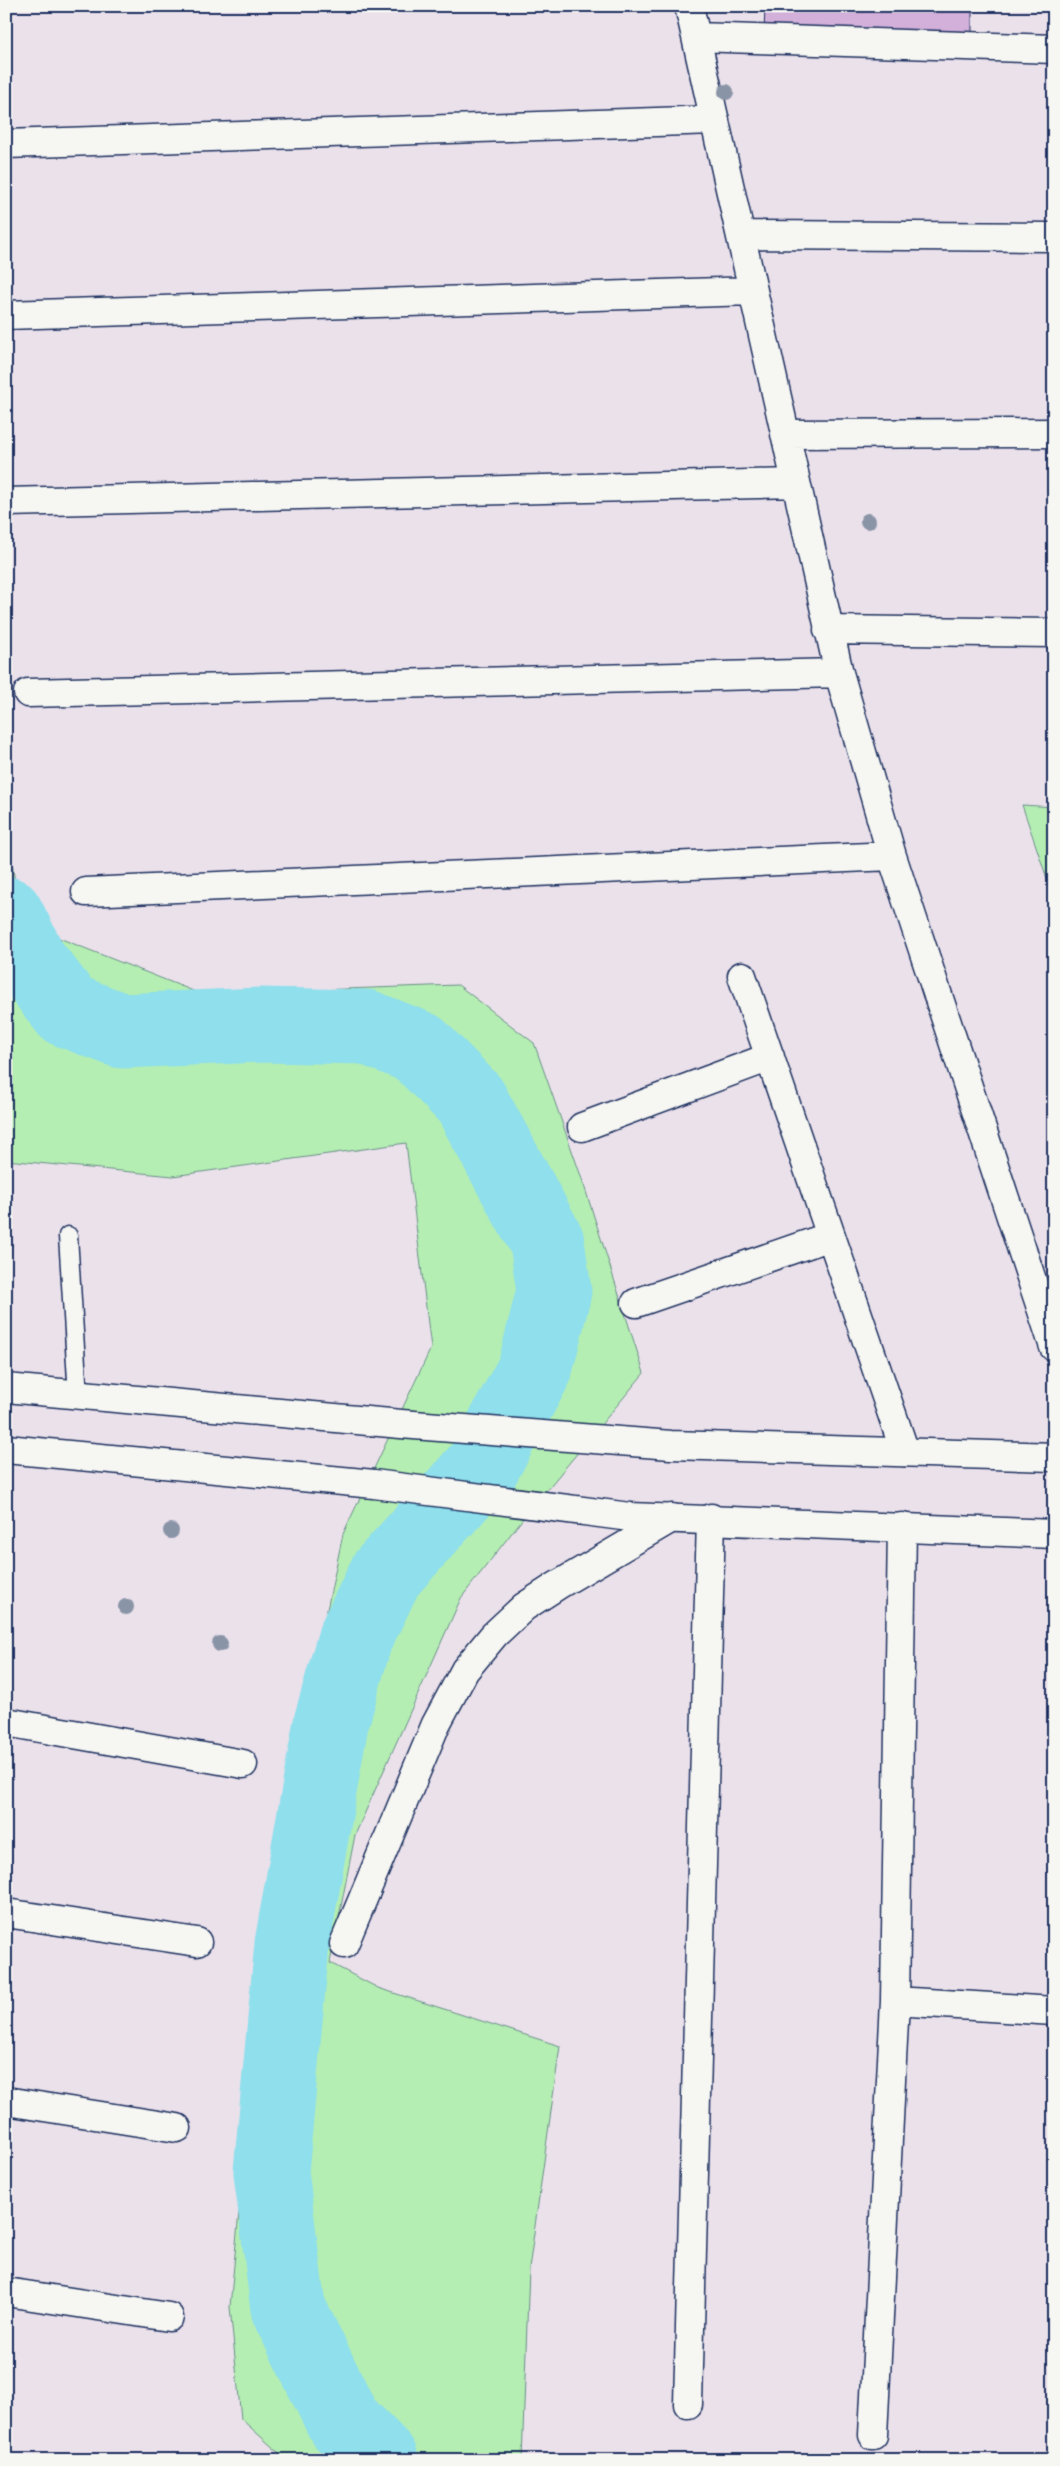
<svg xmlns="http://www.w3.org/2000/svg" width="1060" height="2466" viewBox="0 0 1060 2466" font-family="'Indie Flower',sans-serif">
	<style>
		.green { fill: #b5eeb2; stroke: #688e88 }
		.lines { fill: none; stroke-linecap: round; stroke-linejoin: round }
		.river { stroke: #8fdfec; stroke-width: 75 }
		.building { fill: #d2b0da; stroke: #1b2f5e }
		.lane-casing { stroke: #1b2f5e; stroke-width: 21 }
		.street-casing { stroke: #1b2f5e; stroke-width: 31 }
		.secondary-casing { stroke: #1b2f5e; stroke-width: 31 }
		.lane { stroke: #f6f6f2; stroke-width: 18 }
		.street { stroke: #f6f6f2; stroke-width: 28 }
		.secondary { stroke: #f6f6f2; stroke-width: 28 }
		.tree { fill: #8a94a7 }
	</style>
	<rect width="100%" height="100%" fill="#ebe1eb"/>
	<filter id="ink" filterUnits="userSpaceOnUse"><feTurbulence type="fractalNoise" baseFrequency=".02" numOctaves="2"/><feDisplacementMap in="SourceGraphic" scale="10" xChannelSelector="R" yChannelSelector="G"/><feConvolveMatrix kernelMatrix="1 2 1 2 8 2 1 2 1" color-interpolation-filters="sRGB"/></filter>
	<g filter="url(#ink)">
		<!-- green -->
		<path class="green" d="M1022,805L1054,807V899Z
			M6,830L18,898L59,938L201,994L458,985L534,1043L582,1179L644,1373L521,1521L461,1598L355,1835L330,1963L378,1988L560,2046L529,2269L522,2460H287L241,2419L230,2307L271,1875L343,1534L431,1348L406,1143L173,1176L6,1160Z"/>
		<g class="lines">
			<!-- river -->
			<path class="river" d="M6,914L30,962L67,1010L122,1031L261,1025L366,1027L419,1048L470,1100L547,1242L554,1291L535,1369L482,1467L386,1574L355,1638L331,1723L292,1944L271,2172L288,2308L343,2421L381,2460"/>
		</g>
		<!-- building -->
		<path class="building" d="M765,6H972V37L764,32Z"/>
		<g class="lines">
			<!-- lane casing -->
			<g class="lane-casing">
				<path id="lane" d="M68,1236L78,1396"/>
			</g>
			<!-- street casing -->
			<g class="street-casing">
				<path id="street" d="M689,6L839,673L892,856L1054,1347
					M697,37L1054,49
					M6,144L715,120
					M741,235L1054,237
					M6,315L752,291
					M785,434L1054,433
					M6,502L796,483
					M828,630L1054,633
					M28,693L839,673
					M86,892L892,856
					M742,976L905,1452
					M582,1127L770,1057
					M636,1303L831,1236
					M6,1722L243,1764
					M6,1913L197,1942
					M344,1944L436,1724L465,1670L494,1635L524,1607L558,1585L672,1518
					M895,2001L1054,2011
					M6,2101L177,2128
					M6,2292L169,2317
					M688,2404L711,1518
					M873,2435L895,2001L902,1527"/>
			</g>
			<!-- secondary casing -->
			<g class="secondary-casing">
				<path id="secondary" d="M6,1388L401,1424L671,1445L1054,1457
					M6,1449L374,1484L630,1517L1054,1534"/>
			</g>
			<!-- lane -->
			<use href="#lane" class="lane"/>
			<!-- street -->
			<use href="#street" class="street"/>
			<!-- secondary -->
			<use href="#secondary" class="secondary"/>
		</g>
		<!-- trees -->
		<g class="tree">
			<circle cx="726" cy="92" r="8"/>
			<circle cx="868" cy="521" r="8"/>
			<circle cx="171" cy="1531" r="8"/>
			<circle cx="126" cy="1607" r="8"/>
			<circle cx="220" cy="1644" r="8"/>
		</g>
	</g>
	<!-- margin -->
	<rect width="1060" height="2466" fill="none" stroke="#f6f6f2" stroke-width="25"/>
	<rect x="12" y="12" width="1035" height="2441" fill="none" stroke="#1b2f5e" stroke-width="2" filter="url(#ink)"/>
</svg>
